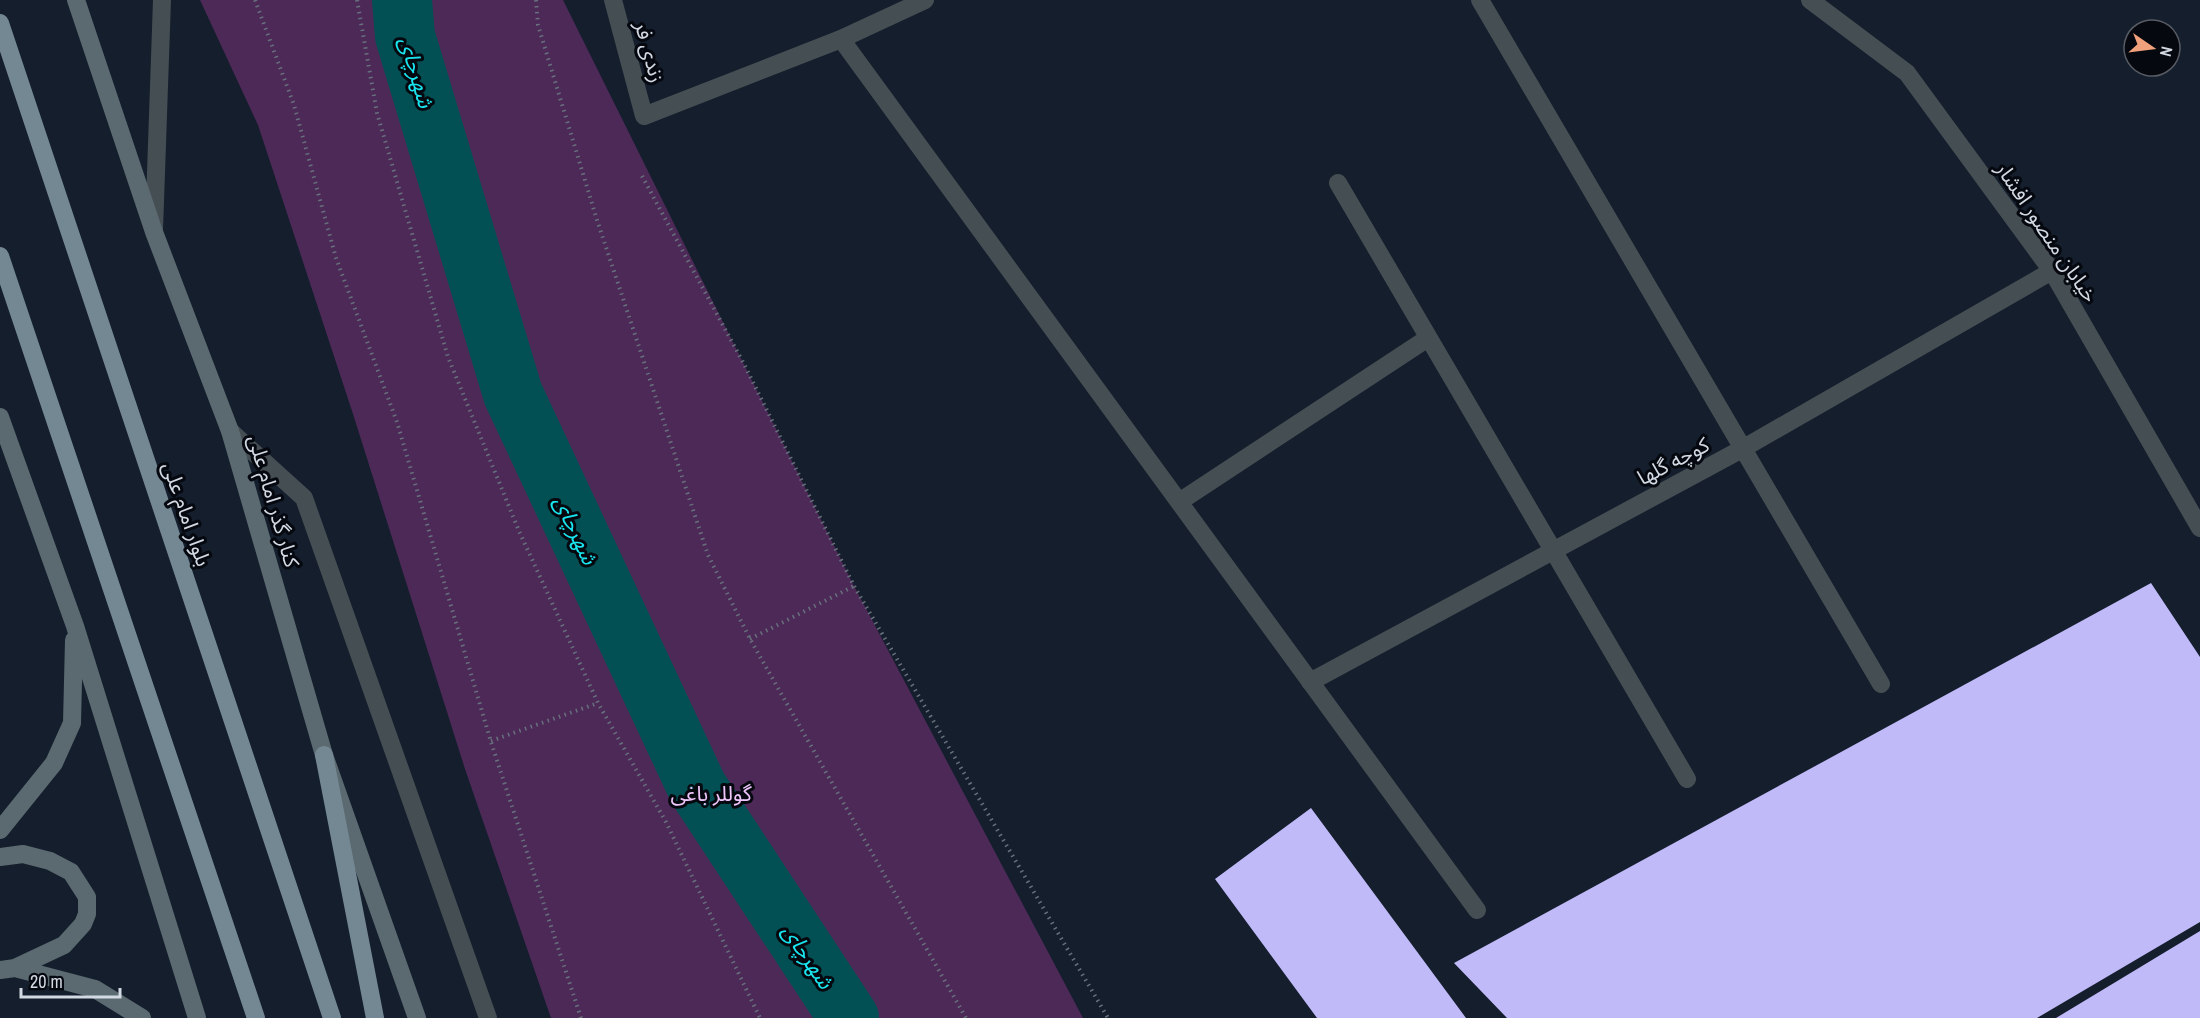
<svg xmlns="http://www.w3.org/2000/svg" width="2200" height="1018" viewBox="0 0 2200 1018" font-family="'Archivo Narrow','Noto Sans Arabic',sans-serif">
	<style>
		.green { fill: #4d2958 }
		.lines { fill: none; stroke-linecap: round; stroke-linejoin: round }
		.river { stroke: #025054; stroke-width: 60 }
		.building { fill: #c0baf9 }
		.path { stroke: #67707c; stroke-width: 4; stroke-dasharray: 1.5 4.5; stroke-linecap: butt }
		.service { stroke: #454e53; stroke-width: 18 }
		.minor { stroke: #454e53; stroke-width: 18 }
		.secondary { stroke: #5b6a71; stroke-width: 18 }
		.trunk { stroke: #748893; stroke-width: 18 }
		.labels { text-anchor: middle; dominant-baseline: central; stroke-width: 6; stroke-linejoin: round; paint-order: stroke }
		.street-label { font-size: 21px; fill: #d2d9e3; stroke: #05080e }
		.park-label { font-size: 21px; fill: #eec6fb; stroke: #05080e }
		.water-label { font-size: 22px; font-style: italic; fill: #1ae5ee; stroke: #05080e }
	</style>
	<rect width="100%" height="100%" fill="#141e2c"/>
	<!-- green -->
	<path class="green" d="M200,0H563L854,586L1083,1018H551L465,769L353,414L258,125Z"/>
	<g class="lines">
		<!-- river -->
		<path class="river" d="M402,0L405,36L513,394L697,787L849,1018"/>
	</g>
	<!-- building -->
	<path class="building" d="M2151,583L2200,657V922L2037,1018H1507L1454,963Z
		M1311,808L1466,1018H1317L1215,879Z
		M2200,931V1018H2056Z"/>
	<g class="lines">
		<!-- path -->
		<path class="path" d="M255,0L294,105L336,258L397,422L491,742L581,1018
			M357,0L377,113L448,357L519,531L598,703L666,822L760,1018
			M536,0L538,25L597,220L708,555L750,639L966,1018
			M642,176L744,364L854,586L1108,1018
			M750,639L854,586
			M491,741L598,703"/>
		<!-- service -->
		<path class="service" d="M154,230L162,0
			M230,431L304,498L488,1018"/>
		<!-- minor -->
		<path class="minor" d="M613,0L644,116L841,39L925,0
			M1480,0L1881,684
			M1810,0L1907,73L2052,271L2200,528
			M841,39L1477,910
			M1338,183L1687,779
			M1179,502L1428,338
			M1310,682L1742,449L2052,271"/>
		<!-- secondary -->
		<path class="secondary" d="M76,0L154,232L230,431L324,755L417,1018
			M0,417L75,626L197,1018
			M0,830L54,763L72,723L74,640
			M0,857L23,854L50,861L71,872L87,897V914L83,924L64,945L15,968L0,970
			M15,968L95,989L142,1018"/>
		<!-- trunk -->
		<path class="trunk" d="M0,23L332,1018
			M0,256L256,1018
			M324,755L375,1018"/>
	</g>
	<g class="labels">
		<!-- street labels -->
		<g class="street-label">
			<text transform="translate(650 52) rotate(75)">زندی فر</text>
			<text transform="translate(2047 232) rotate(56)">خیابان منصور افشار</text>
			<text transform="translate(1673 461) rotate(-28)">کوچه گلها</text>
			<text transform="translate(274 501) rotate(74)">کنار گذر امام علی</text>
			<text transform="translate(187 514) rotate(71)">بلوار امام علی</text>
		</g>
		<!-- park labels -->
		<g class="park-label">
			<text x="711" y="793">گوللر باغی</text>
		</g>
		<!-- water labels -->
		<g class="water-label">
			<text transform="translate(417 72) rotate(74)">شهرچای</text>
			<text transform="translate(576 530) rotate(65)">شهرچای</text>
			<text transform="translate(808 956) rotate(56)">شهرچای</text>
		</g>
	</g>
	<!-- north arrow -->
	<g transform="translate(2152 48) rotate(104)"><circle r="28" fill="#05080e" stroke="#575c63" stroke-width="1.5"/>
	<path d="M0-4.5L10 22L0 15L-10 22Z" fill="#f1a17b"/>
	<text y="-9" font-size="16" font-weight="bold" text-anchor="middle" fill="#d2d9e3">N</text>
	</g>
	<!-- scale -->
	<path d="M21 988v9h99v-9" fill="none" stroke="#d2d9e3" stroke-width="3"/>
	<text x="30" y="988" font-size="18" fill="#d2d9e3" stroke="#05080e" stroke-width="4.5" paint-order="stroke">20 m</text>
</svg>
